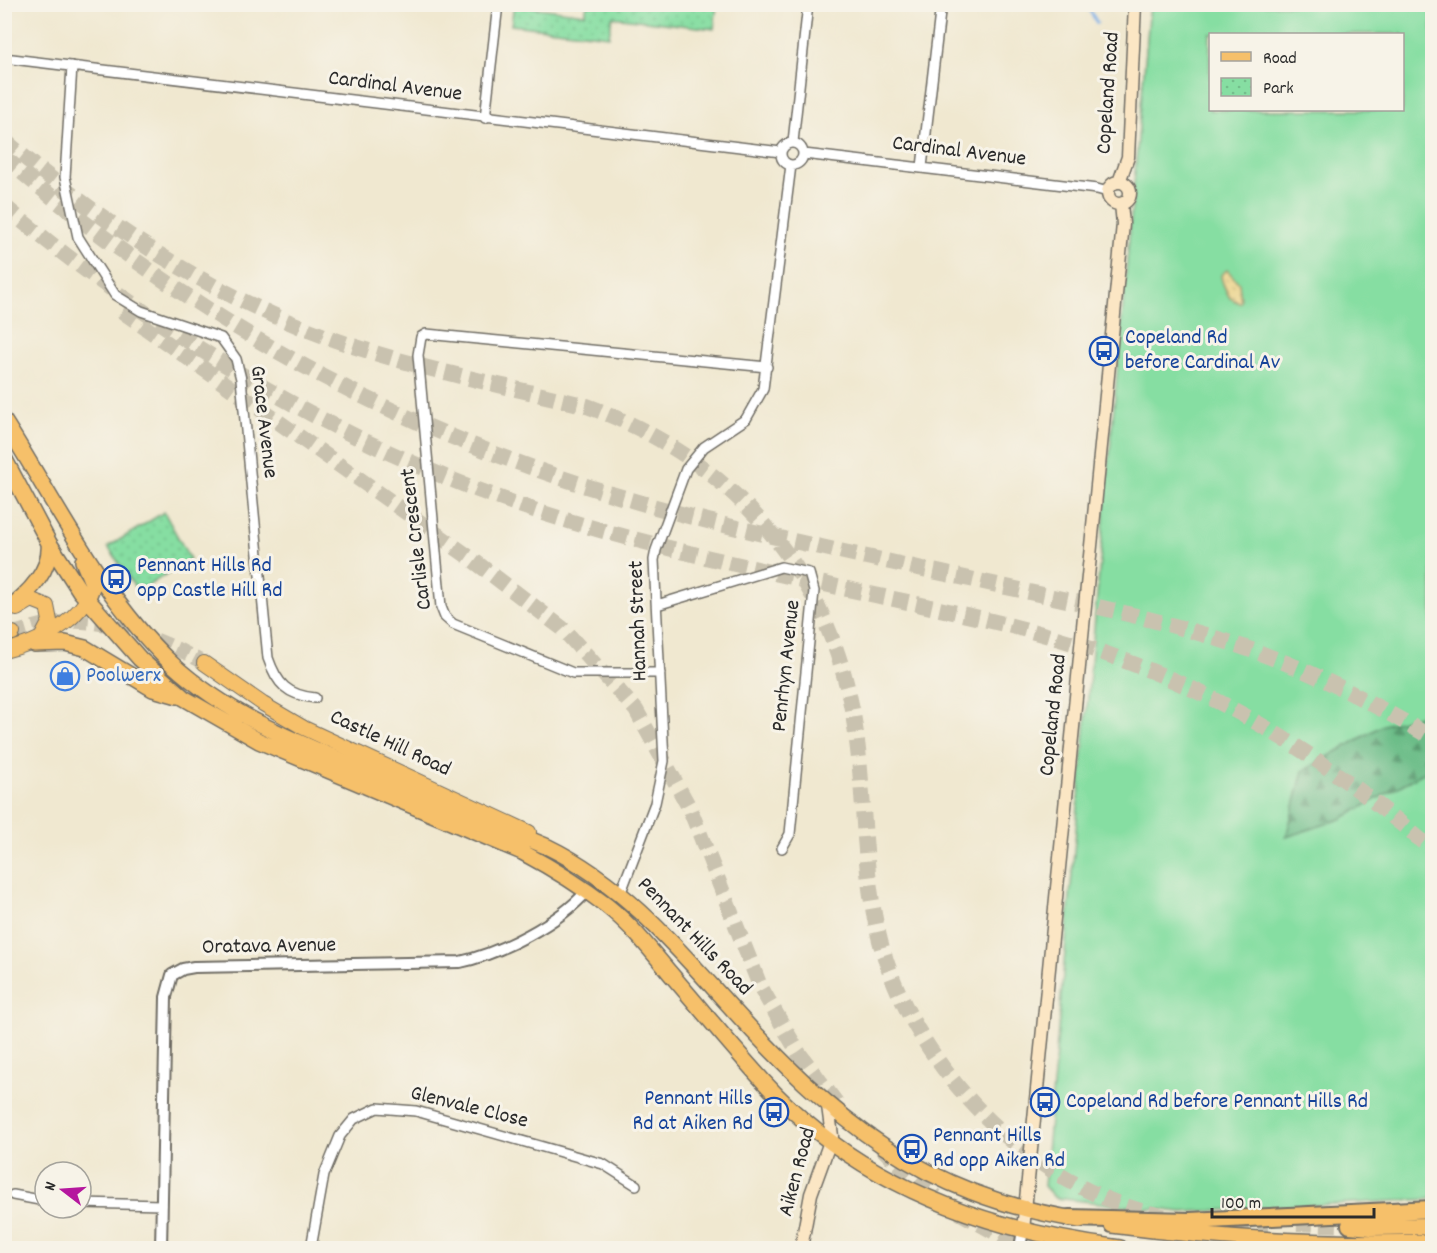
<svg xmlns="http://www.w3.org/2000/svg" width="1437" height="1253" viewBox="0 0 1437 1253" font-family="Dekko,sans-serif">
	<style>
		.green { fill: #86dea2; stroke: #588466; stroke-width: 1.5; fill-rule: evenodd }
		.forest { fill: url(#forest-firs); stroke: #4c745a; stroke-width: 1.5 }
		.sand { fill: url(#sand-dots); stroke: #8c8264; stroke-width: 1.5 }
		.park { fill: url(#park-dots); stroke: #588466; stroke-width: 1.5 }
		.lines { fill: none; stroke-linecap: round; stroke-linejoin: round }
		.stream { stroke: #79aee7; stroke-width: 3 }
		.primary-tunnel { stroke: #c9c2af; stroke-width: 14; stroke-dasharray: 14 7; stroke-linecap: butt }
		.motorway-tunnel { stroke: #c9c2af; stroke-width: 16; stroke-dasharray: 16 8; stroke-linecap: butt }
		.minor-casing { stroke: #706d65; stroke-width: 12 }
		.tertiary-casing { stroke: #706d65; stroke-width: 14 }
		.secondary-casing { stroke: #706d65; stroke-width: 15 }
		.primary-casing { stroke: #706d65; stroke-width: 16 }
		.trunk-casing { stroke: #706d65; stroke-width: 18 }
		.motorway-casing { stroke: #706d65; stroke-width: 20 }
		.minor { stroke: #fff; stroke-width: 9 }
		.tertiary { stroke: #fff; stroke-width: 10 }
		.secondary { stroke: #fbe6c4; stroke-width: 12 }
		.primary { stroke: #f6c06b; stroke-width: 14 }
		.trunk { stroke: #f6c06b; stroke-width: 15 }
		.motorway { stroke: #f6c06b; stroke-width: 16 }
		.labels { text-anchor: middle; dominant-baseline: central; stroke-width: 6; stroke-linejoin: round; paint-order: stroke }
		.street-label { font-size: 22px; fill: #2b2b2b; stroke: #f7f3e8 }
		.transit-label { font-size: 22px; fill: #164399; stroke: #f7f3e8; text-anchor: start }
		.shop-label { font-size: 22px; fill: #366cbe; stroke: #f7f3e8; text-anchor: start }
	</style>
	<defs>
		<pattern id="forest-firs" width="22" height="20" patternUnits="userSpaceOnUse" patternTransform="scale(1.5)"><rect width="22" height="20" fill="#6cbd88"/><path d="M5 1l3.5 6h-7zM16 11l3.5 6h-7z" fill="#599a6f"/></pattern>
		<pattern id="sand-dots" width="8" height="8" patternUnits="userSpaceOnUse" patternTransform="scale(1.5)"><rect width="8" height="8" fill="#eeda9e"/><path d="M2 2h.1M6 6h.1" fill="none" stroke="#cb8" stroke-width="1.8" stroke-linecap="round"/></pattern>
		<pattern id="park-dots" width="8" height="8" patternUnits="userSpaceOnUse" patternTransform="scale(1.5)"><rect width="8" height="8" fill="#86dea2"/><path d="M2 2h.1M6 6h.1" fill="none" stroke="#74bf8c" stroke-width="1.8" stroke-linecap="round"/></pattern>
	</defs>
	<rect width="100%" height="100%" fill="#f7f3e8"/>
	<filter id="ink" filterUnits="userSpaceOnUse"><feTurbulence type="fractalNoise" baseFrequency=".0167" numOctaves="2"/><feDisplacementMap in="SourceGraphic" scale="12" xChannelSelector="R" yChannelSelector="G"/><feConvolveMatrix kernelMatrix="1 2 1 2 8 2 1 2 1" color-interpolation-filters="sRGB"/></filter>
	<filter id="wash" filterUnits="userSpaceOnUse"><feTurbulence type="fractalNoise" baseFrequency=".008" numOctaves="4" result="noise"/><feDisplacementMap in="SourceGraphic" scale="24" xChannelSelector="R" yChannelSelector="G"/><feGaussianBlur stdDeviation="1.35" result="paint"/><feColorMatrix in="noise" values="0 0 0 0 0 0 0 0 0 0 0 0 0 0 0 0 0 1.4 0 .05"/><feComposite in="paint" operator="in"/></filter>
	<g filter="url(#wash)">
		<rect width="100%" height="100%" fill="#f0e8d0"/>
		<!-- green -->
		<path class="green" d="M1150,5H1432V1199L1182,1212L1055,1198L1044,1186ZM1210,34H1402V110H1210Z"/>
		<!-- forest -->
		<path class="forest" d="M1432,713V768L1341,819L1286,837L1303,771L1383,725Z"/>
		<!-- sand -->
		<path class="sand" d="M1227,270L1239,283L1241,301L1239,303L1230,298C1227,293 1221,281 1221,275Z"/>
		<!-- park -->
		<path class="park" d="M514,5L585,14L587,5H717L714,29L612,17L609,36L511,25Z
			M164,512L190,559L138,592L108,547Z"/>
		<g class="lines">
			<!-- stream -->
			<path class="stream" d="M1086,4L1097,23"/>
		</g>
	</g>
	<g filter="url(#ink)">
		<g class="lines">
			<!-- primary-tunnel -->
			<path class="primary-tunnel" d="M13,633C29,629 46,622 63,622C112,619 162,639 204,663"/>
			<!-- motorway-tunnel -->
			<path class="motorway-tunnel" d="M4,140C107,228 221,302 350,345C427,371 508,386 587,406C735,460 835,576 856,734C866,805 862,878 882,948C919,1073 1036,1193 1167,1217
				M4,157C217,340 436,452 708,521C814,547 922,568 1029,592C1116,610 1203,630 1286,663C1337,684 1385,710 1432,738
				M4,206C171,344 364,460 572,522C672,551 773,573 875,595C963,614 1052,632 1136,665C1246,707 1345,773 1432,850
				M122,311L469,557L562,628L636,710L690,809L760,986L798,1052L840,1108
				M881,1147L922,1187L937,1197
				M959,1212L1023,1248
				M1297,1223L1350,1225
				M1210,1224L1234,1228L1268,1225"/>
			<!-- minor casing -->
			<g class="minor-casing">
				<path id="minor" d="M4,58L781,152
					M72,66L65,177L78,237L115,295L141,311L221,338L236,359L241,379L268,658C277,684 287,695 315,698
					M485,118L498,4
					M793,142L808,4
					M781 154a11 11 0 1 1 22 0a11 11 0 1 1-22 0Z
					M804,154L1097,189L1108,192
					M922,167L941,4
					M657,605L781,567L809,573L814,591L790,834L782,848
					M660,673H573L453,624L445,617L441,607L418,355L421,337L426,334L767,367
					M621,892L655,803L664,761L654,560L656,550L686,469L704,447L746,419L763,389L791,165
					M13,1195L45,1201
					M81,1203L162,1205
					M311,1248L324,1175L340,1136L354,1119L377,1108L416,1111L603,1164L636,1185"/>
			</g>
			<!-- tertiary casing -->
			<g class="tertiary-casing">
				<path id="tertiary" d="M161,1248L166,997L172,975L183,969L194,967L460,962C501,953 559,923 587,891
					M1020,1248L1023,1230"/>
			</g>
			<!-- secondary casing -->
			<g class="secondary-casing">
				<path id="secondary" d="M1119,182L1128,157L1135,4
					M1108 193a11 11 0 1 1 22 0a11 11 0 1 1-22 0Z
					M1023,1230L1123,224L1121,204
					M801,1248L811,1194L832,1136L828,1106"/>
			</g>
			<!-- primary casing -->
			<g class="primary-casing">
				<path id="primary" d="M17,609L32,600L47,606L50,621L41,638
					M4,634L13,633
					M4,651C37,643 67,629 87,600
					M204,663L263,704L304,728L529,832"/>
			</g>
			<!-- trunk casing -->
			<g class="trunk-casing">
				<path id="trunk" d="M4,421C55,501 102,598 171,663C226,714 296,742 364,770C425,796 487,821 548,847C622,883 674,944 728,1004C833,1120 921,1195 1080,1220
					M4,458L49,543L80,591L140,659L184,698L259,741L522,852C552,868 580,885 607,906C631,925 650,949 669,972C701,1009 732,1047 764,1082C857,1184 986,1231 1120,1248
					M83,561L93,585L87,600
					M4,612C26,596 52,572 49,543
					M34,644L65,643L85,648L153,689L178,696
					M1112,1225C1219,1239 1325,1245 1432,1242"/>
			</g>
			<!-- motorway casing -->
			<g class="motorway-casing">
				<path id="motorway" d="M1069,1218L1190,1221L1432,1209
					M1350,1225L1371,1227L1432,1226"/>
			</g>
			<!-- minor -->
			<use href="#minor" class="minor"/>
			<!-- tertiary -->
			<use href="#tertiary" class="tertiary"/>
			<!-- secondary -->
			<use href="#secondary" class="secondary"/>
			<!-- primary -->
			<use href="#primary" class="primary"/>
			<!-- trunk -->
			<use href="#trunk" class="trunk"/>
			<!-- motorway -->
			<use href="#motorway" class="motorway"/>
		</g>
	</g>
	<!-- icons -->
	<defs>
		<g id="bus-ring" transform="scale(1.5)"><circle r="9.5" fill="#f7f3e8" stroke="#1a4fb4" stroke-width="1.5"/><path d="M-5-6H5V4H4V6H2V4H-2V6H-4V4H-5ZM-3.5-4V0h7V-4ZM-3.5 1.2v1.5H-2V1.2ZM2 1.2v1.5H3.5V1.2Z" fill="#1a4fb4"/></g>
		<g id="shop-ring" transform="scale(1.5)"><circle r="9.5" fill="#f7f3e8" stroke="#3f7fe0" stroke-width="1.5"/><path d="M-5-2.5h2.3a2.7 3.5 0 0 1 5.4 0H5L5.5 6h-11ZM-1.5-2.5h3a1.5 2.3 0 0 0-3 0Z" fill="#3f7fe0"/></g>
	</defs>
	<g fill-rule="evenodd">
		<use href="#bus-ring" x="1104" y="351"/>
		<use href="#bus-ring" x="116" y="579"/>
		<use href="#shop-ring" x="65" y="676"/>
		<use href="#bus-ring" x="1045" y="1102"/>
		<use href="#bus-ring" x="774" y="1112"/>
		<use href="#bus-ring" x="912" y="1149"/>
	</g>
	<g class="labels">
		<!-- street labels -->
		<g class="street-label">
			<text transform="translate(395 87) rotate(7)">Cardinal Avenue</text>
			<text transform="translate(1109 93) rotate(-86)">Copeland Road</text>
			<text transform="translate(959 152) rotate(7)">Cardinal Avenue</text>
			<text transform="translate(263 422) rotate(83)">Grace Avenue</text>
			<text transform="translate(417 539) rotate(-97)">Carlisle Crescent</text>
			<text transform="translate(639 621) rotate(-92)">Hannah Street</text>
			<text transform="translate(787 666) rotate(-84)">Penrhyn Avenue</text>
			<text transform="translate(1054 715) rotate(-84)">Copeland Road</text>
			<text transform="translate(390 744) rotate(25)">Castle Hill Road</text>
			<text transform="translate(694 937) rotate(46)">Pennant Hills Road</text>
			<text transform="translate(269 947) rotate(-1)">Oratava Avenue</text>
			<text transform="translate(469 1108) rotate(14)">Glenvale Close</text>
			<text transform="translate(798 1172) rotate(-75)">Aiken Road</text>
		</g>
		<!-- transit labels -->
		<g class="transit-label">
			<text x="1125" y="338">Copeland Rd<tspan x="1125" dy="25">before Cardinal Av</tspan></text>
			<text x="137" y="566">Pennant Hills Rd<tspan x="137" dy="25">opp Castle Hill Rd</tspan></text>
			<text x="753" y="1099" text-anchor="end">Pennant Hills<tspan x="753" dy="25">Rd at Aiken Rd</tspan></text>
			<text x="1066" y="1102">Copeland Rd before Pennant Hills Rd</text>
			<text x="933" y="1136">Pennant Hills<tspan x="933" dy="25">Rd opp Aiken Rd</tspan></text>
		</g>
		<!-- shop labels -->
		<g class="shop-label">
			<text x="86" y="676">Poolwerx</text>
		</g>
	</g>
	<!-- margin -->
	<rect width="1437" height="1253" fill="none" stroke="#f7f3e8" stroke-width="24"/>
	<!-- legend -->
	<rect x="1209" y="33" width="195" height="78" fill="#f7f3e8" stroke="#a5a39c" stroke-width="1.5"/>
	<rect x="1221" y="52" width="30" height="9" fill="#f6c06b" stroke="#a5a39c" stroke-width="1.5"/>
	<text x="1263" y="63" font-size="18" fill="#2b2b2b">Road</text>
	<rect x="1221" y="78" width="30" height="18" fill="url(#park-dots)" stroke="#a5a39c" stroke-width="1.5"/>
	<text x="1263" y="93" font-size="18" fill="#2b2b2b">Park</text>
	<!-- north arrow -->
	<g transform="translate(63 1190) rotate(287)"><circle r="28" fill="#f7f3e8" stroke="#a5a39c" stroke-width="1.5"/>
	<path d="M0-4.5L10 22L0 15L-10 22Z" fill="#b5179e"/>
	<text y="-9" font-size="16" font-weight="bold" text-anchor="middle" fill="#2b2b2b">N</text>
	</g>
	<!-- scale -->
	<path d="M1212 1208v9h162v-9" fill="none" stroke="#2b2b2b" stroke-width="3"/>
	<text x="1221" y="1208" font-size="18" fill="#2b2b2b" stroke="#f7f3e8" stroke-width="4.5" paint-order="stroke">100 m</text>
</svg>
